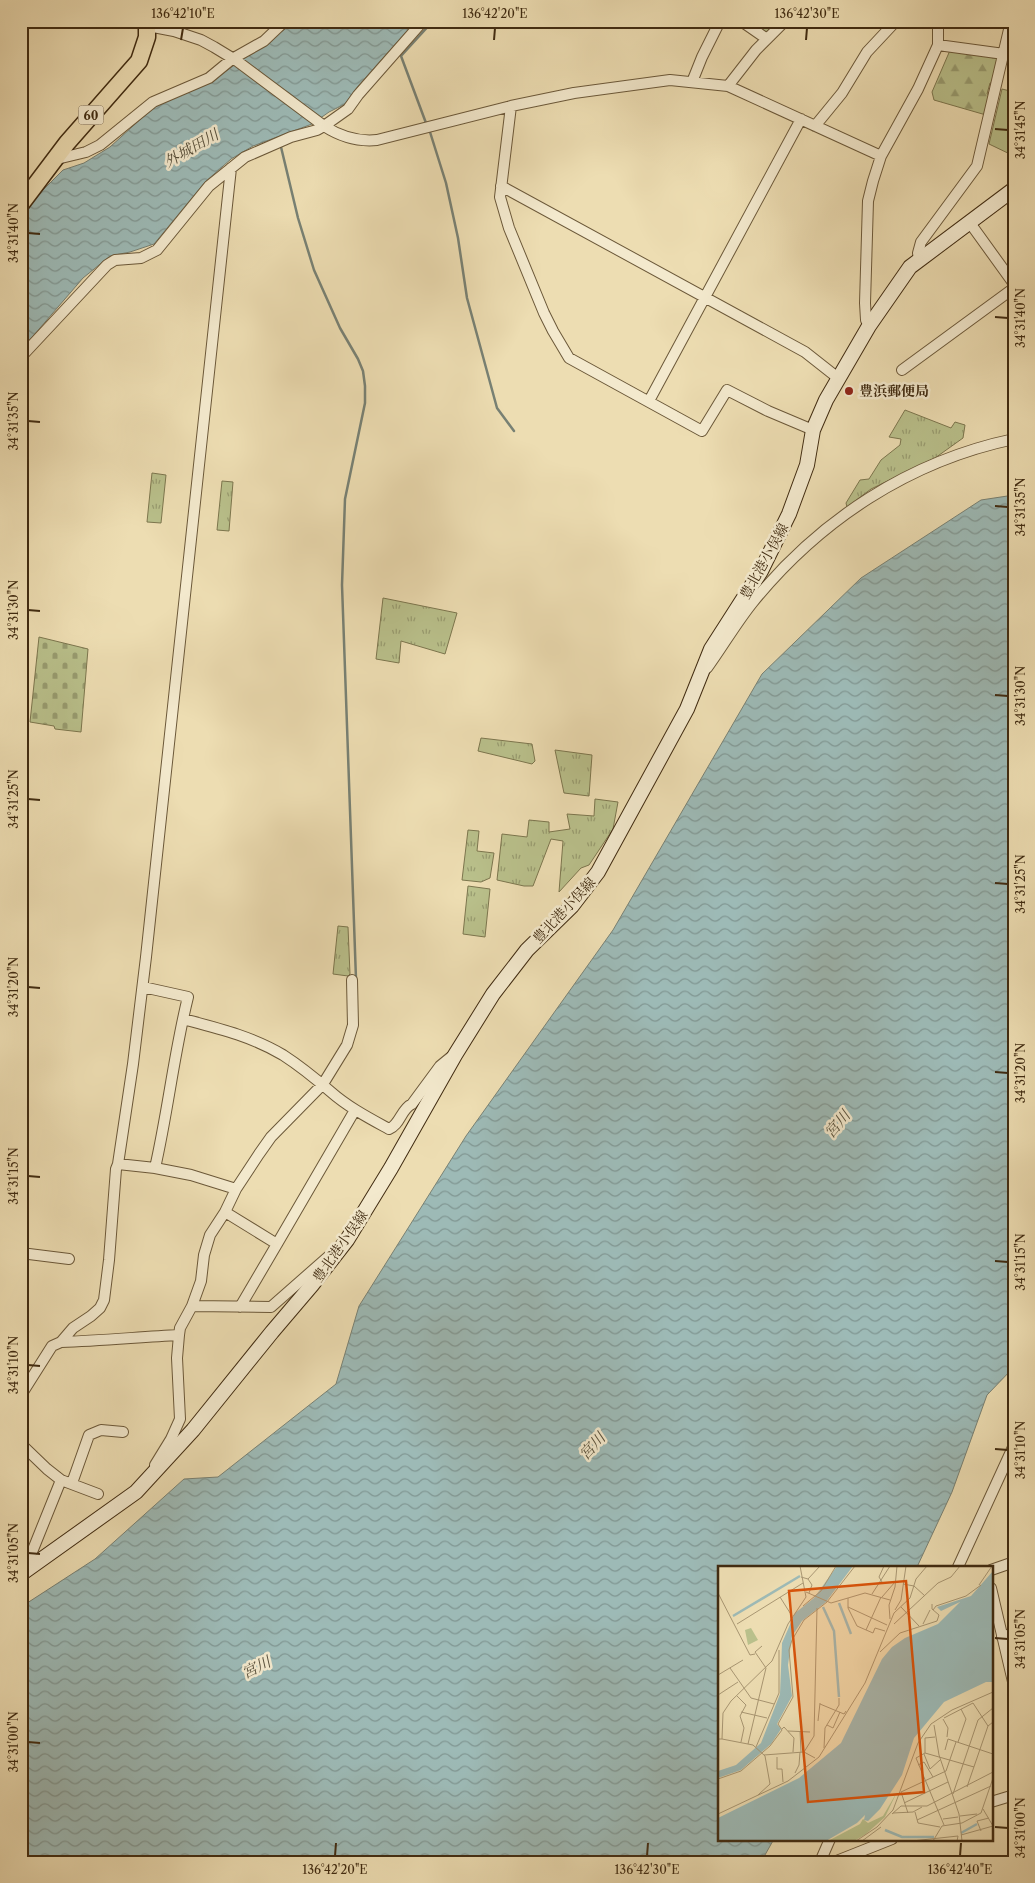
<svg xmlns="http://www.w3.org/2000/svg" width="1035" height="1883" viewBox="0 0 1035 1883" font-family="'Libre Caslon Text','Noto Serif JP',serif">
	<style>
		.grass { fill: url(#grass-tufts); stroke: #7c764e }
		.forest { fill: url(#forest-firs); stroke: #7c764e }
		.cemetery { fill: url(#cemetery-stones); stroke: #7c764e }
		.pitch { fill: #b9c08b; stroke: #7c764e }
		.water { fill: url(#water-waves); stroke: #788174 }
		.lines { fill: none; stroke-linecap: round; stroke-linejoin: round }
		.stream { stroke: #788174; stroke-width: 2.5 }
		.street-casing { stroke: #6b5839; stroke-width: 12 }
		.secondary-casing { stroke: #402b11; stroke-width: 16 }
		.primary-casing { stroke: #402b11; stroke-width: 19 }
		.street { stroke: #f3e9cd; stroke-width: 10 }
		.secondary { stroke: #f3e9cd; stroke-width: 14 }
		.primary { stroke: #edddb2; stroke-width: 16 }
		.ticks { fill: none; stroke: #402b11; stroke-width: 2 }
		.poi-dot { fill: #8f2418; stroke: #f3e9cd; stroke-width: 2 }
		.labels { text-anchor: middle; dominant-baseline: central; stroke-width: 5; stroke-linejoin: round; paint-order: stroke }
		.shield { fill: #f3e9cd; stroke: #766449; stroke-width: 1 }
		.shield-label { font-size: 12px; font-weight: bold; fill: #402b11 }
		.poi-label { font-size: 14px; font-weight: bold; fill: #402b11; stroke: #f3e9cd; text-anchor: start }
		.street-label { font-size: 14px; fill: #402b11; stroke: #f3e9cd }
		.water-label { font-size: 15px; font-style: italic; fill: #574f3a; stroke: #f3e9cd }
		.inset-river { fill: none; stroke: #9dbab6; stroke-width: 2.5 }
		.inset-road { fill: none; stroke: #a89672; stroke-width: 1 }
		.view { fill: #d7540c; fill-opacity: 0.15; stroke: #d7540c; stroke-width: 2.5 }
		.inset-edge { fill: none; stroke: #402b11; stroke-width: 2.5 }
		.neatline { fill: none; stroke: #402b11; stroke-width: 2 }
		.ticks-label { font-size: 12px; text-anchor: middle; fill: #402b11 }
	</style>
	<defs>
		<pattern id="grass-tufts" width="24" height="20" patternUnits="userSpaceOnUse" patternTransform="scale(1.25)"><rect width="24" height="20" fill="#b9c08b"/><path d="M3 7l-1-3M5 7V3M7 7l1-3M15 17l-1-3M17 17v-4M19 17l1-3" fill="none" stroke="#989c70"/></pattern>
		<pattern id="forest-firs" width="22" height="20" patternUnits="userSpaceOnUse" patternTransform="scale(1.25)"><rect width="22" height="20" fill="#b9c08b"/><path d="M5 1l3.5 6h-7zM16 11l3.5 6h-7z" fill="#989c70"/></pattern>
		<pattern id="cemetery-stones" width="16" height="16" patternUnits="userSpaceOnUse" patternTransform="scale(1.25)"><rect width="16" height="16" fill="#b9c08b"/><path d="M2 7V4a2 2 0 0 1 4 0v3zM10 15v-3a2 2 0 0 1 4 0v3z" fill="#989c70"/></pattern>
		<pattern id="water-waves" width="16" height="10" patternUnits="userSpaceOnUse" patternTransform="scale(1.25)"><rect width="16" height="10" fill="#9dbab6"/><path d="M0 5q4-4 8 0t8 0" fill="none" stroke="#819793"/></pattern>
	</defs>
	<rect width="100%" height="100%" fill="#edddb2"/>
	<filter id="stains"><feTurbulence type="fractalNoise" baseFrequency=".004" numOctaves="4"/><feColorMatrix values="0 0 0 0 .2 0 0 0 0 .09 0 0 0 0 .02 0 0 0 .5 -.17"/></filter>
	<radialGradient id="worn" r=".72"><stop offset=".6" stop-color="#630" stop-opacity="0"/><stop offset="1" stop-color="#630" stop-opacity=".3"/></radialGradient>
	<!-- grass -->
	<path class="grass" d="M747,21H780L765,34Z
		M905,410L951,428L955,422L965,425L963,438L935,458L871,489L847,507L846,503L860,480L869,479L881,460L900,445L901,439L889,437Z
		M152,473L166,475L161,523L147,522Z
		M222,481L233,482L229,531L217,530Z
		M383,598L457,613L445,654L401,641L399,663L376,659Z
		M481,738L532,744L535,761L532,764L478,751Z
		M555,750L592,755L589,796L564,793Z
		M595,799L618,802L613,829L589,865L581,868L559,892L563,841L551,839L533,886H524L497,880L502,834L527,837L529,820L549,822V832L570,829L567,814L594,816Z
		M468,830L479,831L477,851L494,853L490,878L481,882L462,880Z
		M468,886L490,889L485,937L463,934Z
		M338,926L348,927L350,974L348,976L333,974Z"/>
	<!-- forest -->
	<path class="forest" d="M951,48L1000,57L994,83H990L987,94L991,95L986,115L934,100L932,92Z"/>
	<!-- cemetery -->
	<path class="cemetery" d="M39,637L88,649L81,732L55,729L54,726L30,722Z"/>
	<!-- pitch -->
	<path class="pitch" d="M1002,89L1014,92V156L989,144Z"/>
	<!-- water -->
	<path class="water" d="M293,21H416L358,86L345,104L329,112L312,124L253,146L231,159L205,182L154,244L130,252L110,256L83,278L21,350V217L34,199L63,170L84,163L110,147L155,106L212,81L285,29Z
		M1014,495V1367L987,1395L952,1492L917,1567H719V1839H774L761,1862H21V1607L95,1559L184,1479L218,1477L336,1384L359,1306L466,1136L613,930L762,674L861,578L981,500Z"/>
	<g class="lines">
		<!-- stream -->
		<path class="stream" d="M426,123L401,56L433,21
			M430,132L446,183L458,238L467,298L497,408L514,431
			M281,147L298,218L314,270L340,328L358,359L363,371L365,386V403L345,499L342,585L356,979"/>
		<!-- street casing -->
		<g class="street-casing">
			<path id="street" d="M741,21L767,39
				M148,26L174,31L201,40L214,47L237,61L324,126C341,137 357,142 377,140L511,106L574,93L670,80L728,86L881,156
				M174,31L183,21
				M938,45L1004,54
				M692,82L702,57L720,21
				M728,86L756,50L785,21
				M511,106L500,197L509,228L544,313L553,331L569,358L702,431L727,390L768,411L813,430
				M320,123L324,126L348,109L358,95L423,21
				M815,126L842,93L867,52L896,21
				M57,159L86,152L100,145L153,102L209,78L232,59L264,41L285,21
				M501,186L805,352L838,378
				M970,223L1014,284
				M919,259L918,253L921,242L977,166L1011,21
				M869,326L866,320L865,303L868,201L873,181L881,156L918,89L938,45V21
				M21,357L107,265L115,260L141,258L157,250L209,186L245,157L291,137L317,130L324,126
				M902,370L1014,288
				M649,401L801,119
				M707,668C723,646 736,623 753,602C820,520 909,461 1014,439
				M143,987L188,997C174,1053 168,1111 155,1168
				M183,1019C217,1028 251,1036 283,1055C300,1066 316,1079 331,1092C348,1107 369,1118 389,1129C400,1125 401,1109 412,1104L440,1066L451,1057
				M118,1164L155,1168L191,1175L236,1189
				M225,1212L277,1244L355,1110
				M21,1253L69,1259
				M192,1306L271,1307L329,1256
				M240,1307L277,1244
				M61,1342C100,1341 139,1337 179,1335
				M21,1395L52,1346L61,1342L73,1328L91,1316L100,1308L104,1300L109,1260L116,1169L118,1164L133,1064L146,957L231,168
				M21,1444L47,1469L61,1480L98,1494
				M155,1465L171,1439L180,1419L177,1358L179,1335L180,1328L192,1306L201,1281L204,1255L210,1235L225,1212L236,1189L259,1154L271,1137L323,1084L347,1045L353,1025L352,980
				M72,1483L89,1435L101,1430L123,1432
				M21,1566L32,1552L61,1480
				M958,1567L1014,1445
				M991,1570L1014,1562
				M991,1588L1014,1686
				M1002,1637L1014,1633
				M991,1802L1014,1795
				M820,1862L830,1839
				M834,1862L892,1839"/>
		</g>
		<!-- secondary casing -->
		<g class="secondary-casing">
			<path id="secondary" d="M21,1574L136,1492L193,1430L272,1332L312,1285L347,1240L391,1168L455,1055L493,994L527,950L572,906L598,872L687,709L711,649L761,571L789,514L807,465L813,430L826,400L869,326L910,267L1014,189"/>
		</g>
		<!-- primary casing -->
		<g class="primary-casing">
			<path id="primary" d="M21,204L67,143L139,61L147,37V21"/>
		</g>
		<!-- street -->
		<use href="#street" class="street"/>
		<!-- secondary -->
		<use href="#secondary" class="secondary"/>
		<!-- primary -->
		<use href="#primary" class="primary"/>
	</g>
	<!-- ticks -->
	<path class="ticks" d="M181,40L183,28M494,40L495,28M806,40L807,28M995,129L1008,130M28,233L40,234M995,317L1008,318M28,421L40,422M995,506L1008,507M28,610L40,611M995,695L1008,696M28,799L40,800M995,883L1008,884M28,987L40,988M995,1072L1008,1073M28,1176L40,1177M995,1261L1008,1262M28,1365L40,1366M995,1449L1008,1450M28,1553L40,1554M995,1638L1008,1639M28,1742L40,1743M995,1827L1008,1828M335,1856L336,1843M647,1856L648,1843M960,1856L961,1843"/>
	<!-- markers -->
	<circle class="poi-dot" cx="849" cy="391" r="5"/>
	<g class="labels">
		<!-- shield labels -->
		<rect class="shield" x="78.5" y="105.5" width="25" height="19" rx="4"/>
		<g class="shield-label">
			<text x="91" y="115">60</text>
		</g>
		<!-- poi labels -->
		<g class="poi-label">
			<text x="859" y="391">豊浜郵便局</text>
		</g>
		<!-- street labels -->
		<g class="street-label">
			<text transform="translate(764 561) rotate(-61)">豊北港小俣線</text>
			<text transform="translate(564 910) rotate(-47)">豊北港小俣線</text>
			<text transform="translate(340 1246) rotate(-55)">豊北港小俣線</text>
		</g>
		<!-- water labels -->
		<g class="water-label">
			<text transform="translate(191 148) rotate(-30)">外城田川</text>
			<text transform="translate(837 1124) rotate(-50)">宮川</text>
			<text transform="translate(592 1446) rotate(-48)">宮川</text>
			<text transform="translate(256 1667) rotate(-27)">宮川</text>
		</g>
	</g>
	<!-- overview -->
	<g transform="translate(718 1566)">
		<rect width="275" height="275" fill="#edddb2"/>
		<path d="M179,226L167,251L148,268L136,275H110L142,258L145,253L150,257L165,250Z" fill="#b9c08b"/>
		<path d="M33,62L40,74L30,79L27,64Z" fill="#b9c08b"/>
		<path d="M119,0H135L108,36L84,55L74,70L70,99L74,130L59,158L63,163L53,178L23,204L0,212V205L18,199L43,177L62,128L64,77L77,47L96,32ZM275,5V116H268L226,136L196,172L184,209L162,243L150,255L146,254L147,249L139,257L108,275H0V252L81,212L123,177L164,93L174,81L187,72L220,58L242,36L223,45L219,41L253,30Z" fill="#9dbab6"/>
		<path class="inset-river" d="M121,37L133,68M105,41L116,65L121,131M15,50L82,10M167,264L184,271H216M243,267L259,258"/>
		<path class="inset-road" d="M83,11L90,13L102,0M90,13L94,19L91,27M164,16L161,11L166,0M185,18L196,20L207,30M261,19L274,0M88,26L113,37L147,27L172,34M0,27L32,89L37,88M154,28L172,0M62,31L74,50M164,31L177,16M130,32V42L139,60L155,67L157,62L167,65M109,36L137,0M85,40L103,25L118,0M130,41L169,59M183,41L201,60M177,44L183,34L188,0M215,44L218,40L248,30L263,19M172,53L171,39L177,21L179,0M19,58L85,17M176,58L220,17L233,11L242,0M205,58L212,44M148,64L163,31M162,86L182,67L219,55L221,49L214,43V38M12,102L33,132L56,138M0,109L25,94M0,129L20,116M19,130L28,139L22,150L26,162L23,176M102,138L126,148L128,145M23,146L49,152M226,152L255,137L270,160M225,153L230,162L229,171M100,155L102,137M109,159L115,162L122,146M216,159L221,189L241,248L244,275M64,163L66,161L76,172L75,186M70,165L92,166M82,165L83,186M217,171L207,172V187L198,192L226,259M0,173H4L5,147L13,135L54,95L70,58L88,31L82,0M4,173L35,179L47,190L52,218L40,229M240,176L248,153L243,143M30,178L48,102L37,86L44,80M38,181L61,127V84M106,182L107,162L121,139V132M227,184L230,173L275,188M86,186L96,170L99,42M207,187L256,201M206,188L212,203L222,194M46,189L86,186L97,192M59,191V203H64L65,216M200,199L206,196L215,211M77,207L81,199L82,186M0,213L23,205L52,180L64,164L60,158L75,131L71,84L74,74L86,54L109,36M249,221L270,160L275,156M235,228L260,154L275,142M186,237L230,216M197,246L200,257L222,261M175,247L195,246L204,241M190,247L183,226L228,205L238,176M0,248L70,215L101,191L147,117L176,47L192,32L198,13L209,0M174,248L183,240H209L275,206M242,250L259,248M225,253L240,251M199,254L273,220M263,265L259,255L271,252M243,269L275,260L265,243M138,275L159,261L175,244L200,177L213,158L234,144L275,126M144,275L163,261M159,275H179M194,275L240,270L239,275M215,275L224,260L244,257L263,247L275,212"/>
		<path class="view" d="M188,15L206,226L90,236L71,25Z"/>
		<rect width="275" height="275" class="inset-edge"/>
	</g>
	<!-- margin -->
	<rect width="1035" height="1883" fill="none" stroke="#edddb2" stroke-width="55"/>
	<rect x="28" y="28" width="980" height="1828" class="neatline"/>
	<g class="ticks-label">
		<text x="183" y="18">136°42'10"E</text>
		<text x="495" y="18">136°42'20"E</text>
		<text x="807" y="18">136°42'30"E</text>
		<text transform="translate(1021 130) rotate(-90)" y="4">34°31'45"N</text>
		<text transform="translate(14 233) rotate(-90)" y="4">34°31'40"N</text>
		<text transform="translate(1021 318) rotate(-90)" y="4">34°31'40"N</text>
		<text transform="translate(14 421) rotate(-90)" y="4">34°31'35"N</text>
		<text transform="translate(1021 507) rotate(-90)" y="4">34°31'35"N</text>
		<text transform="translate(14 610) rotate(-90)" y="4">34°31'30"N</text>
		<text transform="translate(1021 696) rotate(-90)" y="4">34°31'30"N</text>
		<text transform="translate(14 799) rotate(-90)" y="4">34°31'25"N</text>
		<text transform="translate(1021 884) rotate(-90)" y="4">34°31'25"N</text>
		<text transform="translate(14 987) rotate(-90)" y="4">34°31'20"N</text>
		<text transform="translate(1021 1073) rotate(-90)" y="4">34°31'20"N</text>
		<text transform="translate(14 1176) rotate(-90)" y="4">34°31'15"N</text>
		<text transform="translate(1021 1262) rotate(-90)" y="4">34°31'15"N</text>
		<text transform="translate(14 1365) rotate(-90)" y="4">34°31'10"N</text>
		<text transform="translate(1021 1450) rotate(-90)" y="4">34°31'10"N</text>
		<text transform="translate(14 1553) rotate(-90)" y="4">34°31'05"N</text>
		<text transform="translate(1021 1639) rotate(-90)" y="4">34°31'05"N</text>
		<text transform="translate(14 1742) rotate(-90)" y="4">34°31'00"N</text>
		<text transform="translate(1021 1828) rotate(-90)" y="4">34°31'00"N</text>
		<text x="335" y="1874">136°42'20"E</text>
		<text x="647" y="1874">136°42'30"E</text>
		<text x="960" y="1874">136°42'40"E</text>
	</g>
	<rect width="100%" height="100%" filter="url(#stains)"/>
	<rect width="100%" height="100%" fill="url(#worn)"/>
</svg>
